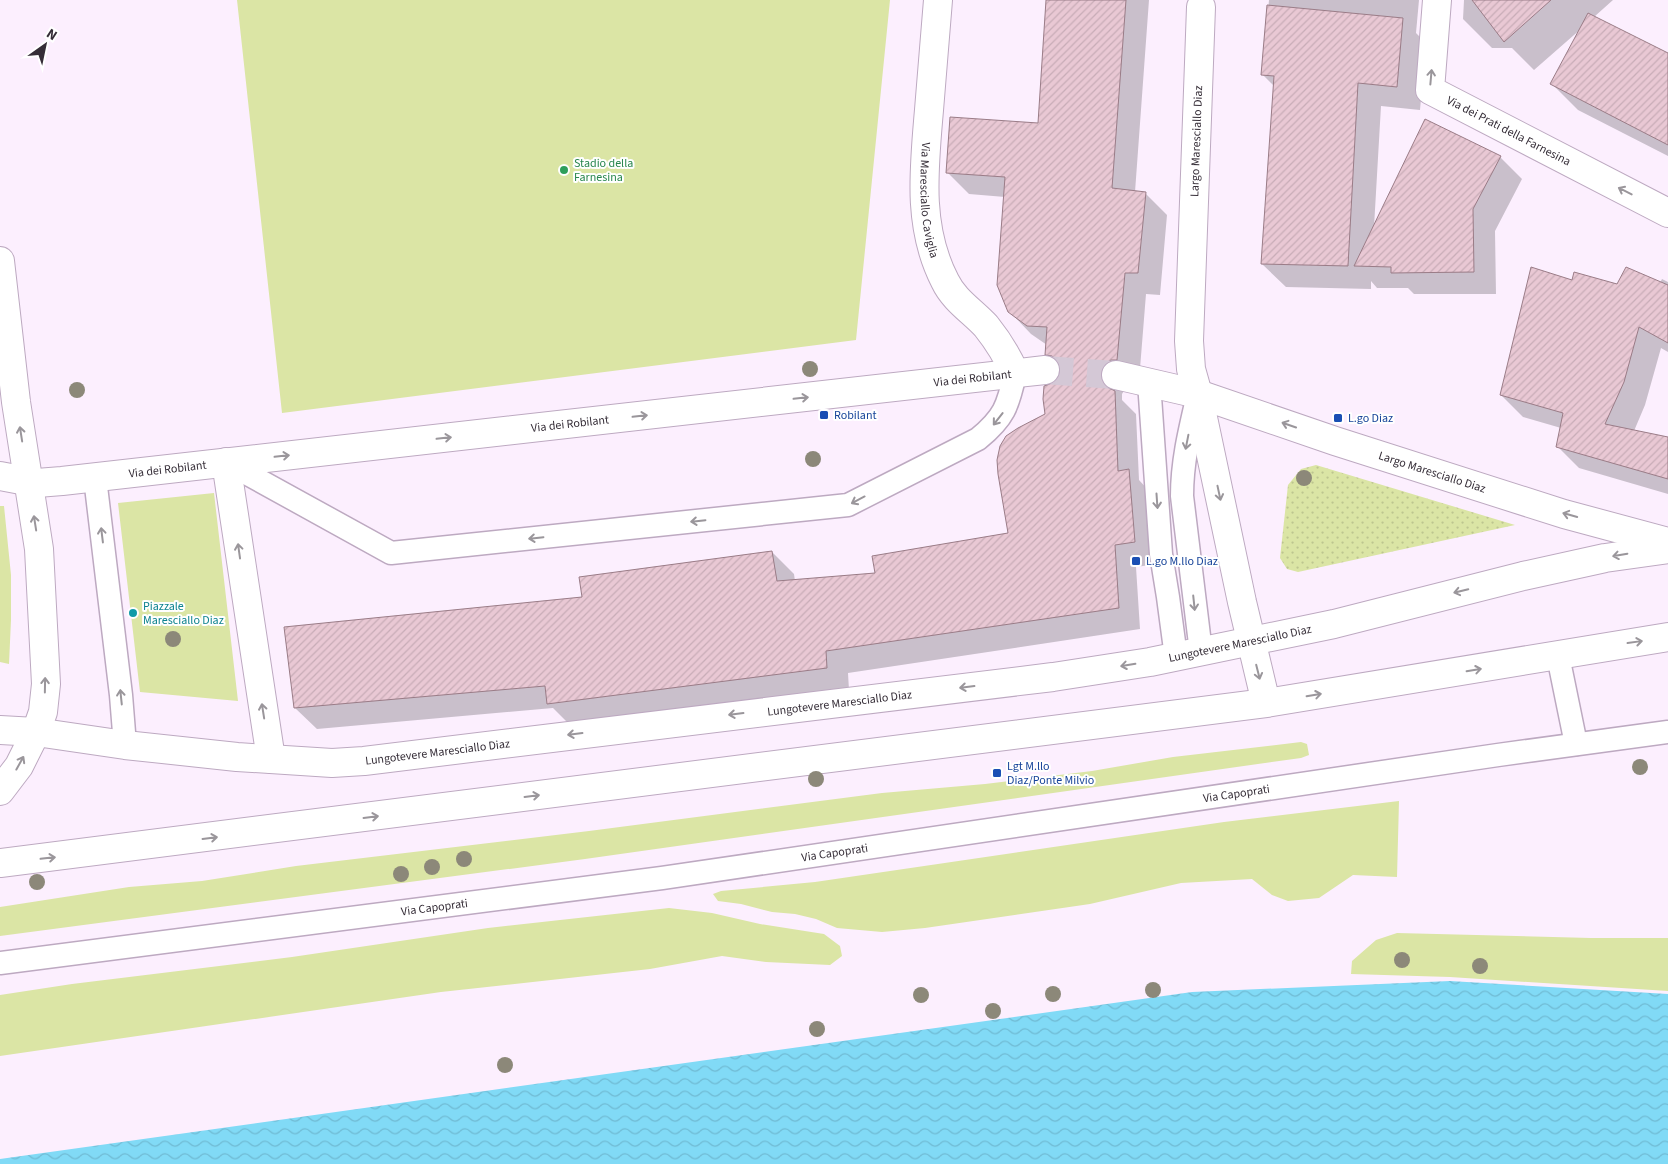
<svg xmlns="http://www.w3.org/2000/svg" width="1668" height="1164" viewBox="0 0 1668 1164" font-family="'Source Sans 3',sans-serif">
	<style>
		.green { fill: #dbe5a5 }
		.park { fill: url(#park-dots) }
		.water { fill: url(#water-waves) }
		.shadow { fill: #0003 }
		.building { fill: url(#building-hatch); stroke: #9a7c87 }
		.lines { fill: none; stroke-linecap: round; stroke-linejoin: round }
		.tertiary-tunnel { stroke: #d4c8d6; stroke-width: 28; stroke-dasharray: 28 14; stroke-linecap: butt }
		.service-casing { stroke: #bda9c1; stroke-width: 25 }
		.minor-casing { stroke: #bda9c1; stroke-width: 30 }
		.tertiary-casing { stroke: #bda9c1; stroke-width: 30 }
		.primary-casing { stroke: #bda9c1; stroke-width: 30 }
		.service { stroke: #fff; stroke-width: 22 }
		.minor { stroke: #fff; stroke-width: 28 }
		.tertiary { stroke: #fff; stroke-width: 28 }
		.primary { stroke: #fff; stroke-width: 28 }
		.tree { fill: #8c8879 }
		.oneway { stroke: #9a969b }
		.leisure-dot { fill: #2e9e5b; stroke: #fff; stroke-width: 2 }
		.transit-dot { fill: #1a4fb4; stroke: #fff; stroke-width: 2 }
		.culture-dot { fill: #0f9aa8; stroke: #fff; stroke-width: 2 }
		.labels { text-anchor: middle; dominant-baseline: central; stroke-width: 4; stroke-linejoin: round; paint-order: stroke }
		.street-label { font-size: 12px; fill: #352d37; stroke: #fff }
		.leisure-label { font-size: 12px; fill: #27864d; stroke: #fff; text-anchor: start }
		.transit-label { font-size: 12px; fill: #164399; stroke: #fff; text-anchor: start }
		.culture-label { font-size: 12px; fill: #0d838f; stroke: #fff; text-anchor: start }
	</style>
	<defs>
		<pattern id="park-dots" width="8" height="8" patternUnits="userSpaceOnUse" patternTransform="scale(1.25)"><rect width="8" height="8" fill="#dbe5a5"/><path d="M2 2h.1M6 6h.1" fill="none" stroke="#bdc58f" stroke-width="1.8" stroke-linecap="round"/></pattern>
		<pattern id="water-waves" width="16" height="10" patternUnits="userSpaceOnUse" patternTransform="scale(1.25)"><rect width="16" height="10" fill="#81daf6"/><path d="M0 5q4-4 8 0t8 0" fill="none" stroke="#70bbd4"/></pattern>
		<pattern id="building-hatch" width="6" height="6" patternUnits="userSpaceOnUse" patternTransform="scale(1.25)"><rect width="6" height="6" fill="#e9c8d4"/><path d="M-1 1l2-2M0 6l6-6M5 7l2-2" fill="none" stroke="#c8acb7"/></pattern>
	</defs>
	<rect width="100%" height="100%" fill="#fceffe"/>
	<!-- green -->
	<path class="green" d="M237,0H890L856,340L282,413Z
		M214,493L238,701L140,692L118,503Z
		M0,506H4L11,575V620L9,664L0,662Z
		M1301,742L1307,744L1309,755L1301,758L585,859L0,936V907L129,887L202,881L296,866L589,831L882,793L985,784L1092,771L1173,757Z
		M1399,801L1397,877L1353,875L1319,898L1288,901L1272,895L1252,879L1181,883L1090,904L925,928L882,932L837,928L816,919L795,914L772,912L741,904L718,901L713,894L721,891L815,882L1224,822Z
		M669,908L712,913L760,924L824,934L840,946L842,956L830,965L766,962L722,956L650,969L441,992L0,1056V995L72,984L292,957L488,928Z
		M1397,933L1591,938H1668V991L1450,977L1351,974L1352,961L1376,940Z"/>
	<!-- park -->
	<path class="park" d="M1316,465L1515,525L1298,572L1287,569L1280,558L1288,485L1301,469Z"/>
	<!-- water -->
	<path class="water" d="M1450,981L1668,994V1164H0V1159L1192,992Z"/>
	<!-- shadow -->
	<path class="shadow" d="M1047,0H1149L1135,192L1145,193L1167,215L1160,295L1146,294L1139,381L1127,386L1122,394V400L1136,414L1139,480L1150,492L1157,564L1136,567L1140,629L848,673L849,690L570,725L553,708L317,729L295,708L583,598L772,552L794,574L795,581L876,574L1010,534L1055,383L1061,376L1062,369L1047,354V345L1031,334L1009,311L1005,197L969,194L947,172L1039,125Z
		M1269,0H1419L1416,33L1426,43L1420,110L1381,106L1374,227L1500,157L1522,179L1495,231L1496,294H1414L1408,288H1377L1371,281V289L1286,287L1262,264L1274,86L1262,74Z
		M1464,0H1613L1594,17L1668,54V156L1578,110L1552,84L1582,28L1534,70L1512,48H1492L1463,19Z
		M1662,279L1668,282V352L1661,348L1645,405L1634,431L1668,439V494L1579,468L1557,446L1561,428L1523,417L1501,395L1573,282L1617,285L1660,283Z"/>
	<!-- building -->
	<path class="building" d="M1046,0H1126L1112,188L1146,192L1138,273H1125L1117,360H1111L1105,364L1101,372V379L1105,386L1115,391L1118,471L1129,469L1135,542L1115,545L1119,608L826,651L827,668L547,704L545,686L294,708L284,627L582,597L579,577L772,551L777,581L875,573L872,556L1008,533L998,474L997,460L1000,446L1006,436L1018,428L1045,414L1043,399L1044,386L1055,382L1059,376L1060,368L1057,360L1052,356L1045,355L1047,327L1027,326L1008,312L997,285L1005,177L946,173L950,117L1038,123Z
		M1472,0H1551L1504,42Z
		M1267,5L1403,18L1397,87L1358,83L1348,266L1261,264L1274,76L1261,75Z
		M1588,13L1668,53V145L1550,84Z
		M1425,119L1501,156L1473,209L1474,272L1391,273V267L1354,266Z
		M1531,267L1572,280L1574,272L1617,284L1626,267L1668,285V343L1639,327L1624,382L1605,424L1668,437V479L1556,447L1563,413L1500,395Z"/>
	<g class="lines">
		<!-- tertiary-tunnel -->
		<path class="tertiary-tunnel" d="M1045,370L1116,375"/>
		<!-- service casing -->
		<g class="service-casing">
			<g id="service">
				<path d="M1149,382L1161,554L1168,597L1176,657"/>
				<path d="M1198,395C1190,429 1182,461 1182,496L1201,652"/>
				<path d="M226,462L391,553L848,505L978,439C1004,418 1008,406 1015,374"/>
				<path d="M95,478L121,695L125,745"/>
				<path d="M1558,656L1576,744"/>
				<path id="s1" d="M0,963L662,878L1498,755L1668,732"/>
			</g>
		</g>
		<!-- minor casing -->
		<g class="minor-casing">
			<g id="minor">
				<path id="s2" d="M938,0C935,37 932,73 929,110C924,169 917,227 945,281C954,300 972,311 986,326C998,341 1008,357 1015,374"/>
				<path id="s3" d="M1437,0L1430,90L1668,213"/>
				<path id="s4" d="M1198,394L1191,369L1189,341L1201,7"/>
				<path d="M226,462L271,759"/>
			</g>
		</g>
		<!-- tertiary casing -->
		<g class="tertiary-casing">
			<g id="tertiary">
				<path id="s5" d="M1116,375L1198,394L1335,441L1564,514L1668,542"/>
				<path d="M1198,394L1242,602L1266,703"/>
				<path id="s6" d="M0,476L37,483L62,481L1045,370"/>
			</g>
		</g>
		<!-- primary casing -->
		<g class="primary-casing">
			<g id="primary">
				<path d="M0,261L16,402L39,549L46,684L43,712L36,732L19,766L0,791"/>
				<path id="s7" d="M0,730L36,732L125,745L237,757L332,763L364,761L1053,677L1150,662L1334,624L1523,576L1605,558L1668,549"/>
				<path d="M0,863L1266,703L1668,637"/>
			</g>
		</g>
		<!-- service -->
		<use href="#service" class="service"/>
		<!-- minor -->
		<use href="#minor" class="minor"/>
		<!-- tertiary -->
		<use href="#tertiary" class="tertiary"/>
		<!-- primary -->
		<use href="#primary" class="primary"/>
	</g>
	<!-- trees -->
	<g class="tree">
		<circle cx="810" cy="369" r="8"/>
		<circle cx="77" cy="390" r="8"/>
		<circle cx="813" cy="459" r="8"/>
		<circle cx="1304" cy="478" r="8"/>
		<circle cx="173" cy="639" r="8"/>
		<circle cx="1640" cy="767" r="8"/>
		<circle cx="816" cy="779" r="8"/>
		<circle cx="464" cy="859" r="8"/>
		<circle cx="432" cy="867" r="8"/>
		<circle cx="401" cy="874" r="8"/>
		<circle cx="37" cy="882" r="8"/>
		<circle cx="1402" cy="960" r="8"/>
		<circle cx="1480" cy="966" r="8"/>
		<circle cx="1153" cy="990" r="8"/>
		<circle cx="1053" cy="994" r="8"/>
		<circle cx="921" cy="995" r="8"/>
		<circle cx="993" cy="1011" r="8"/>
		<circle cx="817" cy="1029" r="8"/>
		<circle cx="505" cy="1065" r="8"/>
	</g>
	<!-- one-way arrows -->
	<defs><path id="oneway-shaft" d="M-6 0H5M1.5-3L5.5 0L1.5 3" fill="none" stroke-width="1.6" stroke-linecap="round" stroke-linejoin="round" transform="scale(1.25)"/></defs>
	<g class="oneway">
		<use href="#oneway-shaft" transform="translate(1431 77) rotate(-85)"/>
		<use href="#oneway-shaft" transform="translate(1625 191) rotate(-153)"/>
		<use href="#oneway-shaft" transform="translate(801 398) rotate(-6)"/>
		<use href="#oneway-shaft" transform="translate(640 416) rotate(-6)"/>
		<use href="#oneway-shaft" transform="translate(998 419) rotate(128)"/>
		<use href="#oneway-shaft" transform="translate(1289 425) rotate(-161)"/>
		<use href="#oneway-shaft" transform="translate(21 434) rotate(-99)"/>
		<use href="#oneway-shaft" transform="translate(444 438) rotate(-6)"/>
		<use href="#oneway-shaft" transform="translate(1187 442) rotate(101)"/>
		<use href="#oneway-shaft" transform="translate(282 456) rotate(-6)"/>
		<use href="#oneway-shaft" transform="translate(1219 493) rotate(78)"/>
		<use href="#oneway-shaft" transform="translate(858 500) rotate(152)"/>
		<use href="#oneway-shaft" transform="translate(1157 501) rotate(86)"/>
		<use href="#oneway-shaft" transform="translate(1570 515) rotate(-164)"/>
		<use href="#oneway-shaft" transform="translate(698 521) rotate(174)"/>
		<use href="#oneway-shaft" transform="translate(35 523) rotate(-99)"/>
		<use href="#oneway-shaft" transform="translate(102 535) rotate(-97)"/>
		<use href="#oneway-shaft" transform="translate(536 538) rotate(174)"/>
		<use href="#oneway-shaft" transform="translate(239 551) rotate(-98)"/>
		<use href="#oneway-shaft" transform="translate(1620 555) rotate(170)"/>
		<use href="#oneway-shaft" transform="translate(1461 591) rotate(166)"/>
		<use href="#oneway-shaft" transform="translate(1194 603) rotate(84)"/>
		<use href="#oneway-shaft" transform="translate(1635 642) rotate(-8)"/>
		<use href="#oneway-shaft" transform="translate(1128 665) rotate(171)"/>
		<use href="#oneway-shaft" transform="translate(1474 670) rotate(-9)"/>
		<use href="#oneway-shaft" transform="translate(1258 672) rotate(76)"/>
		<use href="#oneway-shaft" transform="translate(45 685) rotate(-89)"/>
		<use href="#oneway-shaft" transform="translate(967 687) rotate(173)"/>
		<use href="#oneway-shaft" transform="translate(1314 695) rotate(-9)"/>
		<use href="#oneway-shaft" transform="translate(121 697) rotate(-96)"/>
		<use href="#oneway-shaft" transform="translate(263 711) rotate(-99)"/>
		<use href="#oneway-shaft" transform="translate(736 714) rotate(173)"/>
		<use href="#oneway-shaft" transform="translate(575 734) rotate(173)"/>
		<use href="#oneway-shaft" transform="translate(20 763) rotate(-61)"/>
		<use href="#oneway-shaft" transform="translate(532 796) rotate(-7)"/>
		<use href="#oneway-shaft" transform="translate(371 817) rotate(-7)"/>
		<use href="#oneway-shaft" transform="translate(210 838) rotate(-7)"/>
		<use href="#oneway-shaft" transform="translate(48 858) rotate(-6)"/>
	</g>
	<!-- markers -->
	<circle class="leisure-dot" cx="564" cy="170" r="5"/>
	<g class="transit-dot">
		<rect x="819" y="410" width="10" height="10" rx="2.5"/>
		<rect x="1333" y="413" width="10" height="10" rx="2.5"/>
		<rect x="1131" y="556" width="10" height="10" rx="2.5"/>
		<rect x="992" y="768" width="10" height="10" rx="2.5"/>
	</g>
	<circle class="culture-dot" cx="133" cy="613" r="5"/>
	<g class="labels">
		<!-- street labels -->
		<g class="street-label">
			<text stroke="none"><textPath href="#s3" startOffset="179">Via dei Prati della Farnesina</textPath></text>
			<text stroke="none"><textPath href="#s4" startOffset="254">Largo Maresciallo Diaz</textPath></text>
			<text stroke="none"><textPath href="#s2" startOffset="201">Via Maresciallo Caviglia</textPath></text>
			<text stroke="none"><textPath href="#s6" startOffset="979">Via dei Robilant</textPath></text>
			<text stroke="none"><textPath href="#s6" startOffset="574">Via dei Robilant</textPath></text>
			<text stroke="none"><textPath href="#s6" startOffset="169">Via dei Robilant</textPath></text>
			<text stroke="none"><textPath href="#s5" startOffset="331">Largo Maresciallo Diaz</textPath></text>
			<text stroke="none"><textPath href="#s7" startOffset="1250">Lungotevere Maresciallo Diaz</textPath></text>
			<text stroke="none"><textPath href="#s7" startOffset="845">Lungotevere Maresciallo Diaz</textPath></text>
			<text stroke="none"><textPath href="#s7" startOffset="440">Lungotevere Maresciallo Diaz</textPath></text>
			<text stroke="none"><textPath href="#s1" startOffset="1248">Via Capoprati</textPath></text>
			<text stroke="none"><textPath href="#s1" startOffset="842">Via Capoprati</textPath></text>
			<text stroke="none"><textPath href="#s1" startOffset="438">Via Capoprati</textPath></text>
		</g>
		<!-- leisure labels -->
		<g class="leisure-label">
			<text x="574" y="163">Stadio della<tspan x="574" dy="14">Farnesina</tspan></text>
		</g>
		<!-- transit labels -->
		<g class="transit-label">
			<text x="834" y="415">Robilant</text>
			<text x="1348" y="418">L.go Diaz</text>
			<text x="1146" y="561">L.go M.llo Diaz</text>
			<text x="1007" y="766">Lgt M.llo<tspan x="1007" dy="14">Diaz/Ponte Milvio</tspan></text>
		</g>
		<!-- culture labels -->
		<g class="culture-label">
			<text x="143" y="606">Piazzale<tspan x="143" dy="14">Maresciallo Diaz</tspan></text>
		</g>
	</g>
	<!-- north arrow -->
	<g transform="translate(45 45) rotate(33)" stroke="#ffffff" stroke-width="4" paint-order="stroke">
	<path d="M0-4L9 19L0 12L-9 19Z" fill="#352d37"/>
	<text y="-8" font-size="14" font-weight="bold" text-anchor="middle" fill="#352d37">N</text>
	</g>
</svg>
